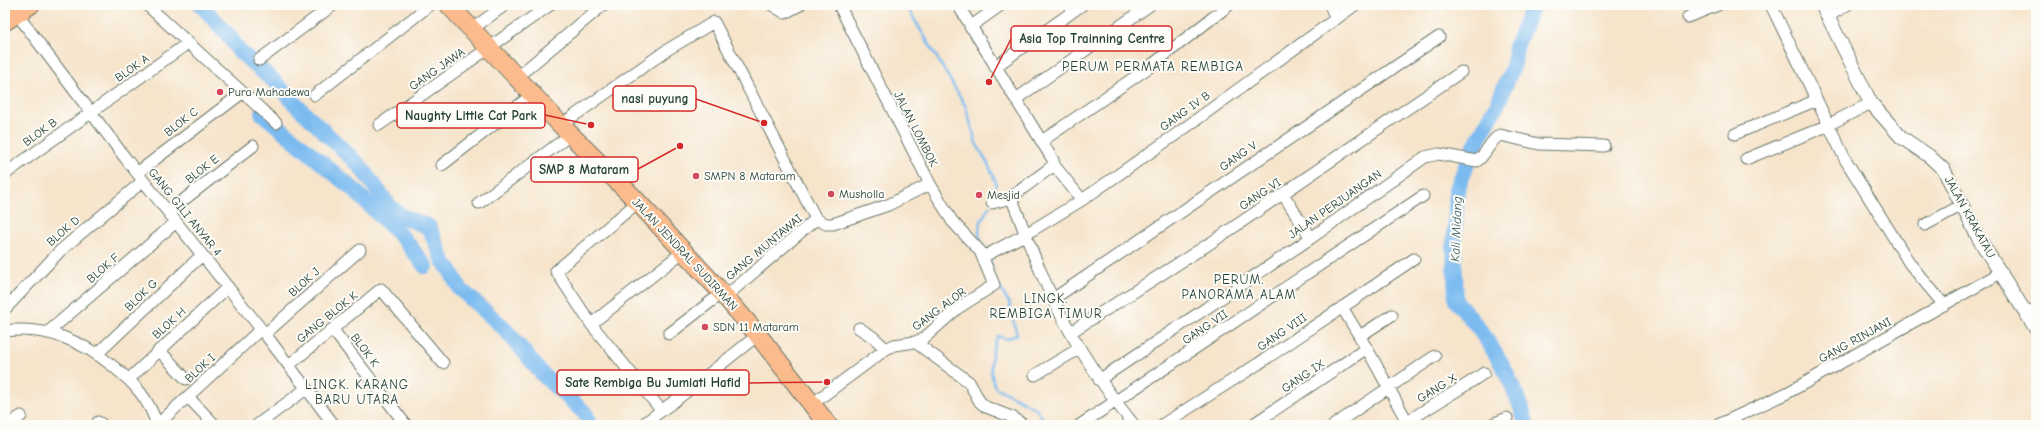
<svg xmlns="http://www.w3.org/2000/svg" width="2041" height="430" viewBox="0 0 2041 430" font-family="'Comic Neue',sans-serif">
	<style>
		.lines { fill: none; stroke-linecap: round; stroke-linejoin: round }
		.stream { stroke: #7cbbf0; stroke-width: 2.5 }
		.river { stroke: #7cbbf0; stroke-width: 16 }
		.minor-casing { stroke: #6a7769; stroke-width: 13 }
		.tertiary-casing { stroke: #6a7769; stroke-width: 15 }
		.primary-casing { stroke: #6a7769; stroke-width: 19 }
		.trunk-casing { stroke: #6a7769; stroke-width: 20 }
		.minor { stroke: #fff; stroke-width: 11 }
		.tertiary { stroke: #fff; stroke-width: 13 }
		.primary { stroke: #fbbb8d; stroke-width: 17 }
		.trunk { stroke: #fbbb8d; stroke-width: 18 }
		.poi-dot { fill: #d1495b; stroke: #fdfcf7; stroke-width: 1.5 }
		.labels { text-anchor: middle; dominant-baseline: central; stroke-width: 4; stroke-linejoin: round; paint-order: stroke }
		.street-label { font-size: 12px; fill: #1f3d34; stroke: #fdfcf7 }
		.poi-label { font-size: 12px; fill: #1f3d34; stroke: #fdfcf7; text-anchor: start }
		.neighbourhood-label { font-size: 13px; letter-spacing: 1px; fill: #1f3d34; stroke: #fdfcf7 }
		.water-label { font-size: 13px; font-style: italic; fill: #365c63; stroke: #fdfcf7 }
		.leader { fill: none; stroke: #d62828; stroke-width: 1.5 }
		.callout-dot { fill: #d62828; stroke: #fdfcf7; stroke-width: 1.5 }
		.callout { fill: #fdfcf7; stroke: #d62828; stroke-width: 1.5 }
		.callout-label { font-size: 13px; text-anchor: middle; font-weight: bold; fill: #1f3d34 }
	</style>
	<rect width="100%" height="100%" fill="#fdfcf7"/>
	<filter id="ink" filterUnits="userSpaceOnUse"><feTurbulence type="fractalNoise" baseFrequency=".025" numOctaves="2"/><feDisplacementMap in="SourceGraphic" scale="8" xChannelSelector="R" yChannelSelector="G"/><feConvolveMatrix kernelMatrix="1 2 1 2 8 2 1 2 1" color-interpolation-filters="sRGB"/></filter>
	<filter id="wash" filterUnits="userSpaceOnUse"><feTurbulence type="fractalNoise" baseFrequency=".012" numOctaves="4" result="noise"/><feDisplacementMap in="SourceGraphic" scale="16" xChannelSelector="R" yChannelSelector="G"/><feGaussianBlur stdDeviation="0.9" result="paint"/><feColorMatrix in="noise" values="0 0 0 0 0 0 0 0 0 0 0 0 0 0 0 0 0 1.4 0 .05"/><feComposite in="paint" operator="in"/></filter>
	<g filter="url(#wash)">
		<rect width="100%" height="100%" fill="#f6e4cb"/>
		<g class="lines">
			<!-- stream -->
			<path class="stream" d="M906,5L966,107L976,143L989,166L996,183L992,200
				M983,247C975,230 980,221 990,206
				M989,259L993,269
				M998,285L1009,303L1017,335L1006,339L998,336C990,351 989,372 995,387L1035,408L1048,425"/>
			<!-- river -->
			<path class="river" d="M201,5L229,36L239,51L275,82L294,103L359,165L391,208L403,217L429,227L443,261L450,270L460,289L504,328L544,376L585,413L591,425
				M262,113L353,189L403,238L425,266
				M1527,425C1511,375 1491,340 1456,301L1454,246L1457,189L1472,151L1498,103L1514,64L1516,47L1533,5"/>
		</g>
	</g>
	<g filter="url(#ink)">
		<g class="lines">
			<!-- minor casing -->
			<g class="minor-casing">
				<path id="minor" d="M147,5L276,123
					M772,5L785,13L800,5
					M958,5L1053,160L1054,165L1014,195L1012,198L1013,202C1022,224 1030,247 1040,270C1063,326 1096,378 1134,425
					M1330,5L1336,19
					M1771,5L1845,159L1910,264L1944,305
					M17,14L126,159L265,334L334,425
					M1688,17L1718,5
					M1827,17L1847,5
					M970,27L1001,5
					M472,29L505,5
					M259,60L333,5
					M995,67L1082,5
					M516,78L603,5
					M315,95L430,5
					M1016,99L1150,5
					M379,125L550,5
					M561,125L667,50L714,22L816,219
					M1735,134L1817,100
					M1042,141L1148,68L1229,5
					M1746,159L1822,128L1871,103
					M442,165L532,95
					M1054,165L1082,200
					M137,173L242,93
					M5,174L188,43
					M1283,194L1311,238
					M479,203L570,135
					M992,203L1012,198
					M168,212L253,146
					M816,219L826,224H833L888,205L930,184
					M1925,225L1962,205
					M983,257L1026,234L1082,200L1178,133L1355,5
					M725,297L816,219
					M1053,299L1439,37
					M7,307L61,250L143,181
					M1342,307L1370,354L1409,425
					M2028,314L2036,309
					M591,324L556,271L638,202
					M859,328L873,337L886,349
					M333,330L406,425
					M5,331C48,326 82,341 114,367C135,384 149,399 157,425
					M1071,332L1212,242L1461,72
					M47,333L176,222
					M265,334L360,250
					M669,334L722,293
					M1360,336L1392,315
					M915,342L969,382L980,402L986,407L1014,418L1023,425
					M159,350L186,379
					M98,353L202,255
					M289,365L381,289L443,363
					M1035,375L1080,348
					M129,379L228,287
					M1099,380L1311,238L1425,157L1439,154L1477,161C1487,154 1490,140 1500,135L1539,144L1604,146
					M188,397L213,423
					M812,404L886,349L894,345L915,342L923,339L958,308L994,285L980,251L952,221L930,184L839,5
					M661,410L591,324L684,251
					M98,422L103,425
					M8,425L21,416
					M157,425L261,329
					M257,425L306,389
					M642,425L676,400L758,335
					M1080,425L1423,196
					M1162,425L1258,364L1414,259
					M1252,425L1367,348
					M1334,425L1435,356
					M1403,425C1429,406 1457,392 1484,373
					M1490,425L1507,418
					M1718,425L1787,393L2002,272"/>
			</g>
			<!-- tertiary casing -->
			<g class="tertiary-casing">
				<path id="tertiary" d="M1822,5L1871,103L1901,137L1929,156L1944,170L1979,239L2036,329"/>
			</g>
			<!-- primary casing -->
			<g class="primary-casing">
				<path id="primary" d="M5,22L31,5"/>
			</g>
			<!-- trunk casing -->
			<g class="trunk-casing">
				<path id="trunk" d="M449,5L561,125L635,199L722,293L758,335L828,425"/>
			</g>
			<!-- minor -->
			<use href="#minor" class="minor"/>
			<!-- tertiary -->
			<use href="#tertiary" class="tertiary"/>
			<!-- primary -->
			<use href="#primary" class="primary"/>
			<!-- trunk -->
			<use href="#trunk" class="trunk"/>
		</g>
	</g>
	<!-- markers -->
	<g class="poi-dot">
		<circle cx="220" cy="92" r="4"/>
		<circle cx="696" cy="176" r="4"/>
		<circle cx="831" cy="194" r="4"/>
		<circle cx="979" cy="195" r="4"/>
		<circle cx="705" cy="327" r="4"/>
	</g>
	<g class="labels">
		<!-- street labels -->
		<g class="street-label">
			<text transform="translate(132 68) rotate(-35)">BLOK A</text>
			<text transform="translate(437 69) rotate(-35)">GANG JAWA</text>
			<text transform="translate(1185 111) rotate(-36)">GANG IV B</text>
			<text transform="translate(181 122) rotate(-38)">BLOK C</text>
			<text transform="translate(916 129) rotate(63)">JALAN LOMBOK</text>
			<text transform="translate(40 132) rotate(-36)">BLOK B</text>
			<text transform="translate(1238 156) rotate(-35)">GANG V</text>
			<text transform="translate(202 169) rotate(-38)">BLOK E</text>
			<text transform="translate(1260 194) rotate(-34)">GANG VI</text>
			<text transform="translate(1335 204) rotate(-35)">JALAN PERJUANGAN</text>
			<text transform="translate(185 212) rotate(51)">GANG GILI ANYAR 4</text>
			<text transform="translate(1970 217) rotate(61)">JALAN KRAKATAU</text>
			<text transform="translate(63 231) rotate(-41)">BLOK D</text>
			<text transform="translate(764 247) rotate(-40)">GANG MUNTAWAI</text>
			<text transform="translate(685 254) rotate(47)">JALAN JENDRAL SUDIRMAN</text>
			<text transform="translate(103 268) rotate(-41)">BLOK F</text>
			<text transform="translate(304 282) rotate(-42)">BLOK J</text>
			<text transform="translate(141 295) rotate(-44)">BLOK G</text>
			<text transform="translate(939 309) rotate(-37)">GANG ALOR</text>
			<text transform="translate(327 317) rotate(-39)">GANG BLOK K</text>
			<text transform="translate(169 323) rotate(-42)">BLOK H</text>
			<text transform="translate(1205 327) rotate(-34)">GANG VII</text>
			<text transform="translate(1282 332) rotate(-34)">GANG VIII</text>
			<text transform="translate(1855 340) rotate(-29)">GANG RINJANI</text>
			<text transform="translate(365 350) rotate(53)">BLOK K</text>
			<text transform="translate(200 368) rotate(-43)">BLOK I</text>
			<text transform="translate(1303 376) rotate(-34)">GANG IX</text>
			<text transform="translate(1437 388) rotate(-32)">GANG X</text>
		</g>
		<!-- poi labels -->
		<g class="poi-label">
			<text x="228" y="92">Pura Mahadewa</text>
			<text x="704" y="176">SMPN 8 Mataram</text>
			<text x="839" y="194">Musholla</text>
			<text x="987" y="195">Mesjid</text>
			<text x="713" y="327">SDN 11 Mataram</text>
		</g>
		<!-- neighbourhood labels -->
		<g class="neighbourhood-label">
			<text x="1153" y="66">PERUM PERMATA REMBIGA</text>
			<text x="1239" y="279">PERUM.<tspan x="1239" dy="15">PANORAMA ALAM</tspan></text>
			<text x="1046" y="298">LINGK.<tspan x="1046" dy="15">REMBIGA TIMUR</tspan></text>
			<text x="357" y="384">LINGK. KARANG<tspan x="357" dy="15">BARU UTARA</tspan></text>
		</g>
		<!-- water labels -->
		<g class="water-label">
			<text transform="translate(1456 229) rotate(-88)">Kali Midang</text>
		</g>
	</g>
	<!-- callouts -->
	<path class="leader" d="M989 82L1011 39M764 123L696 99M591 125L545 115M680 146L638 169M827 382L749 383"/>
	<g class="callout-dot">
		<circle cx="989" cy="82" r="4"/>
		<circle cx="764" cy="123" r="4"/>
		<circle cx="591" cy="125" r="4"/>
		<circle cx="680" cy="146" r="4"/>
		<circle cx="827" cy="382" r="4"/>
	</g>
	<g class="callout">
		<rect x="1011" y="26" width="161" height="25" rx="4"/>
		<rect x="613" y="86" width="83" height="25" rx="4"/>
		<rect x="397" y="103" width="148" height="25" rx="4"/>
		<rect x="531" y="157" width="107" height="25" rx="4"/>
		<rect x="557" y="370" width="192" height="25" rx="4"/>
	</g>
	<g class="callout-label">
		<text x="1092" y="43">Asia Top Trainning Centre</text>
		<text x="655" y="103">nasi puyung</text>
		<text x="471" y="120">Naughty Little Cat Park</text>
		<text x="584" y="174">SMP 8 Mataram</text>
		<text x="653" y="387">Sate Rembiga Bu Jumiati Hafid</text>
	</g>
	<!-- margin -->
	<rect width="2041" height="430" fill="none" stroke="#fdfcf7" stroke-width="20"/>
</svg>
